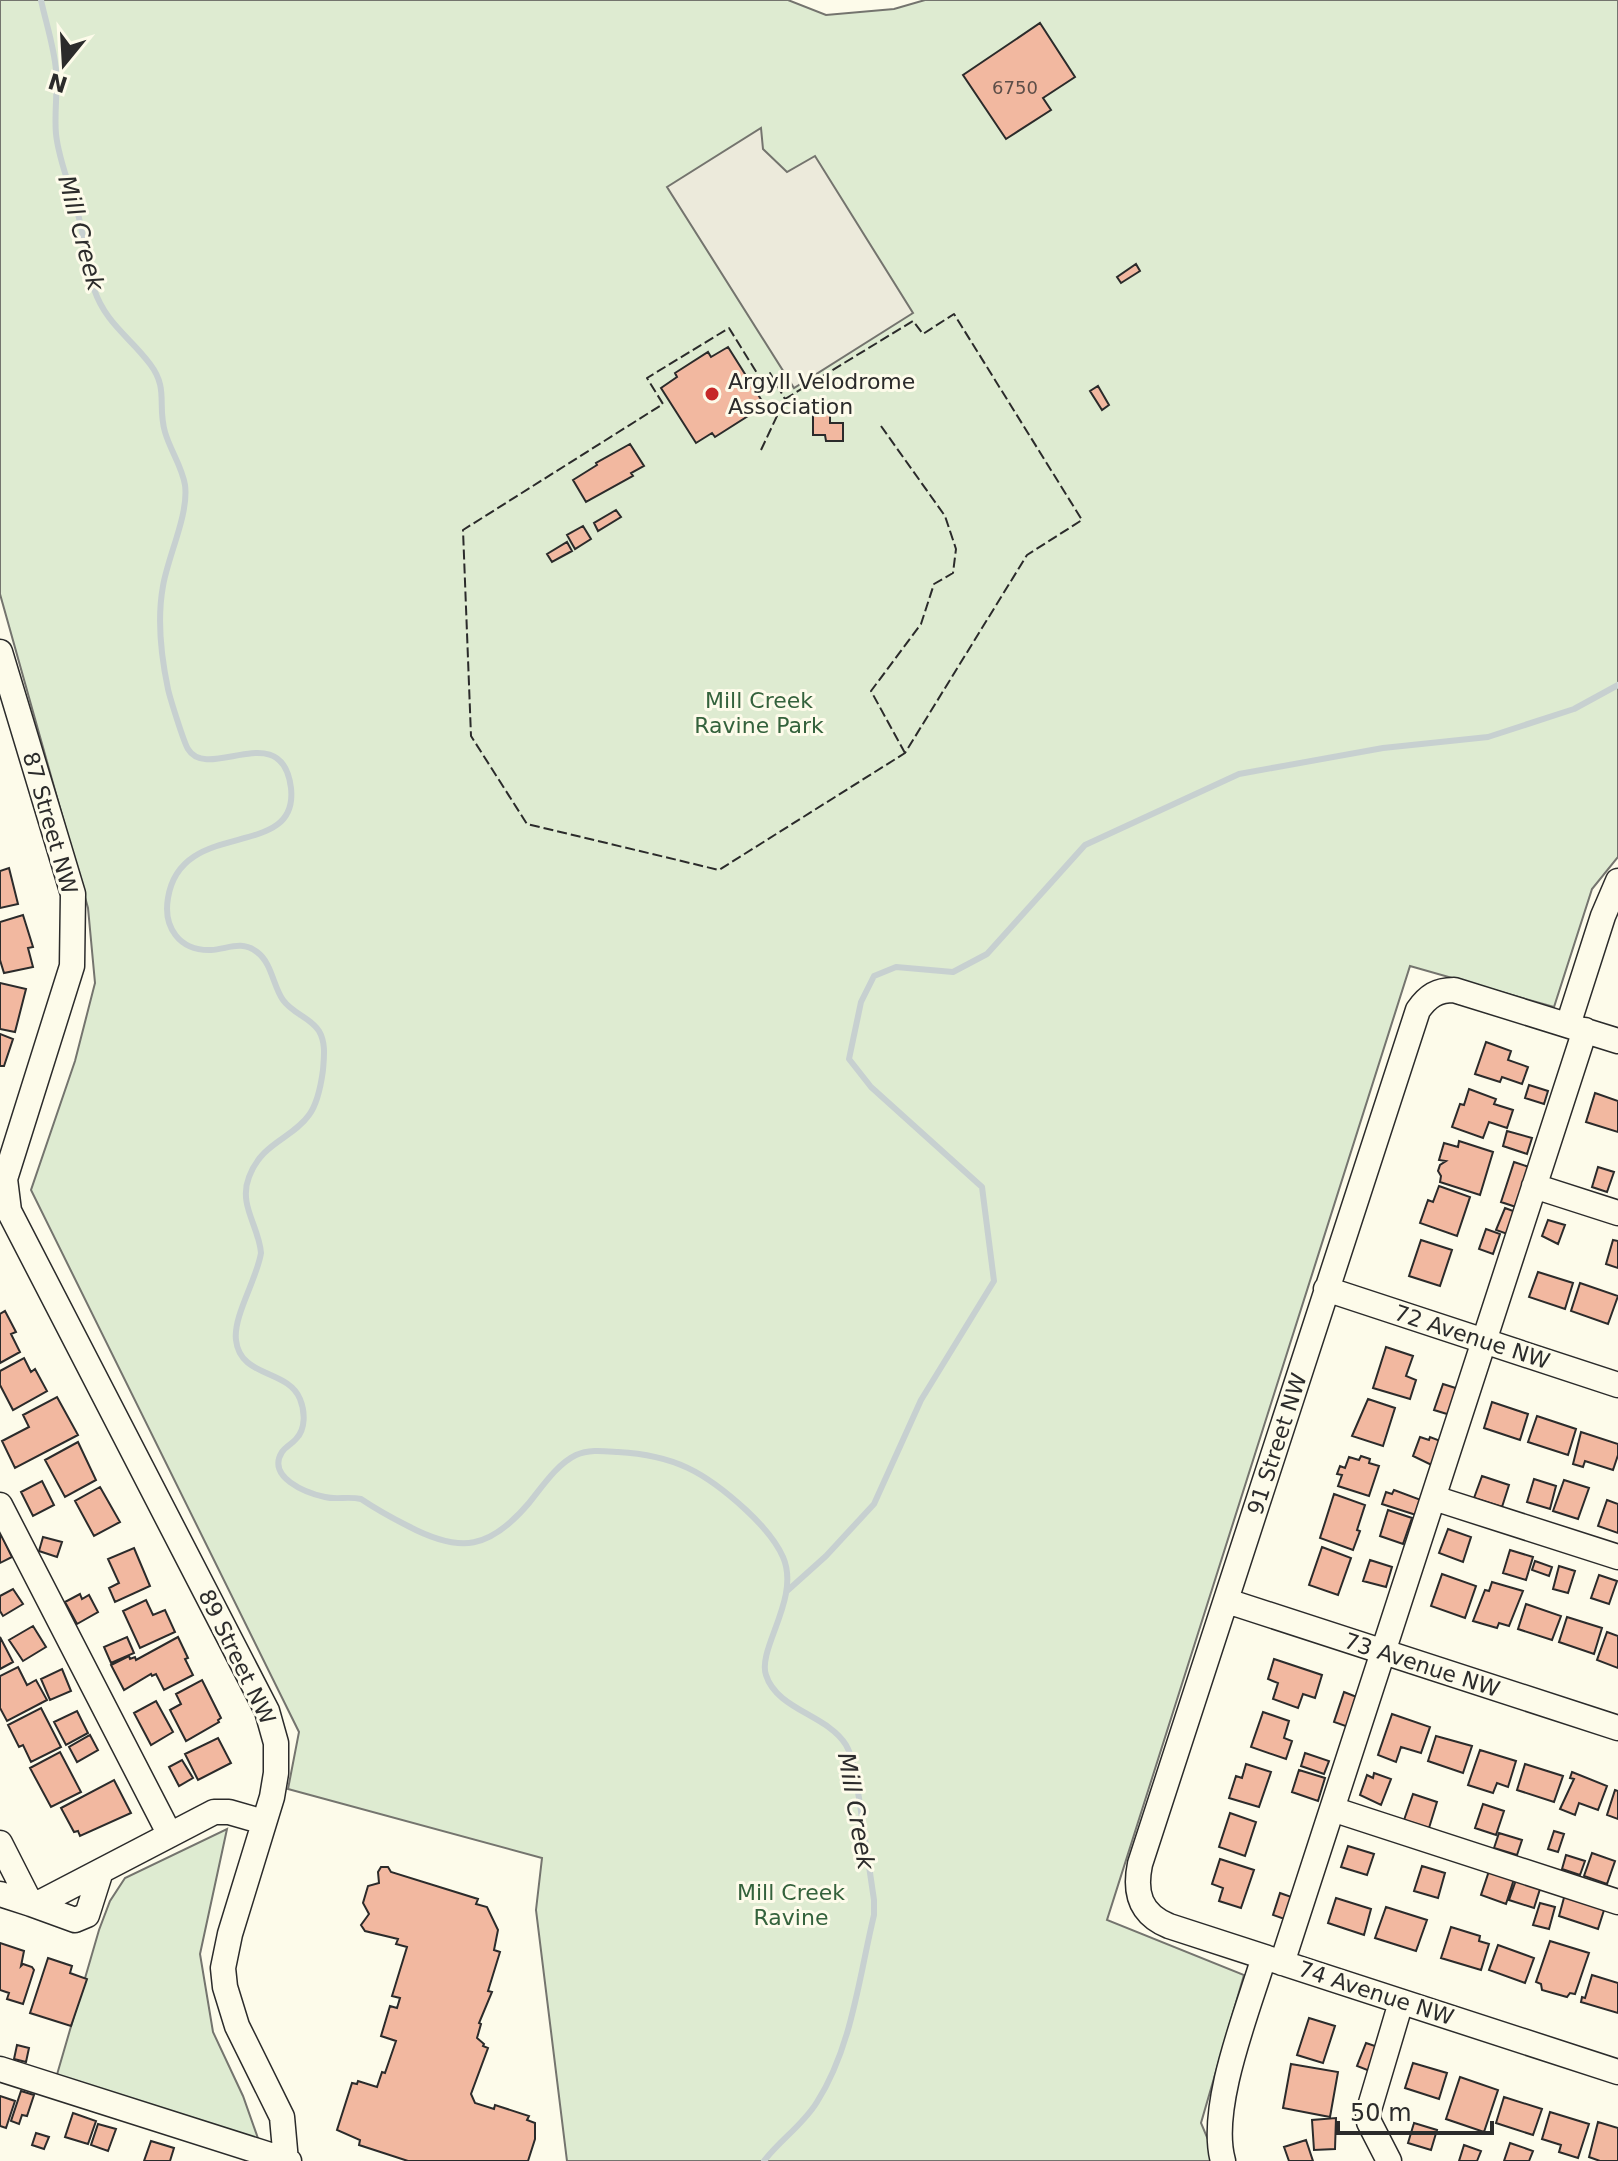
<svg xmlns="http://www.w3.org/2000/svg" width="1618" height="2161" viewBox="0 0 1618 2161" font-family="'DejaVu Sans',sans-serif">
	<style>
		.green { fill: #deebd1; stroke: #74746e; stroke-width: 2 }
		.parking { fill: #eceadb; stroke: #74746e; stroke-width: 2 }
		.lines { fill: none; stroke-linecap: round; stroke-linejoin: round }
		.stream { stroke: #c7d0d0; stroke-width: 6 }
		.building { fill: #f2b8a0; stroke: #2b2b2b; stroke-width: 2 }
		.minor-casing { stroke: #2b2b2b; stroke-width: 27 }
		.minor { stroke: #fdfbea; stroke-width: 24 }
		.fence { stroke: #2b2b2b; stroke-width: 2; stroke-dasharray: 10 4; stroke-linecap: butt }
		.poi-dot { fill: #c62828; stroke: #fdfbea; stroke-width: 3 }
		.labels { text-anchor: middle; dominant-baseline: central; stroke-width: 6; stroke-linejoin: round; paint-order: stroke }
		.number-label { font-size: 18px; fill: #5d4e48 }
		.poi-label { font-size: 22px; fill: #2b2b2b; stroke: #fdfbea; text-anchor: start }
		.park-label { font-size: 22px; fill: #34623c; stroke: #fdfbea }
		.street-label { font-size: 22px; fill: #2b2b2b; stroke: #fdfbea }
		.water-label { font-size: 24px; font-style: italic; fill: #2b2b2b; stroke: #fdfbea }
	</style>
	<rect width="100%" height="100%" fill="#fdfbea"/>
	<!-- green -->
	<path class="green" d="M0,0H788L826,15L894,9L925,0H1618V857L1592,889L1554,1007L1410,966L1107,1920L1244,1975L1201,2123L1217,2161H567L536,1910L542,1858L288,1789L299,1732L31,1190L75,1061L95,983L88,908L0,594Z
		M227,1829L200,1954L213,2032L243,2096L260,2144L56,2078L99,1930L110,1901L125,1878Z"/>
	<!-- parking -->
	<path class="parking" d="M761,128L763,149L787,172L815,156L913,313L794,388L667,187Z"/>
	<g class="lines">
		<!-- stream -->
		<path class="stream" d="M41,0C46,23 54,47 56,70C58,91 54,113 56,134C59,163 72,190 79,218C85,241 86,266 94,289C106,324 130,337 150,364C169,389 157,405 165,432C170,450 182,466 185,485C189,514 168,556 163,586C157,619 161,656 168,689C170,698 184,743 188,749C208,783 282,716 291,788C299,862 181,816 168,898C163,927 179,951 211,950C228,949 241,940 257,952C272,963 273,986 283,1000C293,1014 310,1017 319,1031C326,1043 324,1057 323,1070C321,1085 318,1103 309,1115C292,1139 262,1142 249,1177C238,1205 259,1226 261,1253C257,1279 233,1316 236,1340C240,1378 288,1369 300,1399C305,1411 306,1429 296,1439C292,1444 286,1446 282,1452C266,1477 306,1493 325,1497C337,1500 348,1496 361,1499C376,1509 392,1518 408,1526C461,1554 490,1549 529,1503C542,1487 557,1464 576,1455C589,1449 604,1451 618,1452C674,1455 705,1472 746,1510C761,1524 775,1539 783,1557C801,1598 757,1649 766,1675C777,1710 828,1715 846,1745C855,1761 856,1782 859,1798C864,1832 869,1866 874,1900V1915C859,1977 852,2047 817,2102C803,2125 780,2140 764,2161
			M787,1591L826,1556L874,1504L921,1400L994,1281L982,1187L871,1087L849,1059L861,1002L874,976L896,967L953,972L987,954L1085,845L1239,774L1383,748L1488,737L1574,709L1618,685"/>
	</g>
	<!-- building -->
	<path class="building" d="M1040,23L1075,77L1043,98L1051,110L1006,139L963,75Z
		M1136,264L1140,271L1121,283L1117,277Z
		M728,347L762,401L745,412L748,416L715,437L712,433L696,443L661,388L677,377L675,373L708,352L711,357Z
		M1098,386L1109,405L1102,410L1090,391Z
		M813,414H830V423H843V441H826L825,435H813Z
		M630,444L644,466L631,473L633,476L586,502L573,480L597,465L596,463Z
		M616,510L621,517L598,531L594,523Z
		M583,526L591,539L575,549L567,535Z
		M567,542L572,551L552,562L547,554Z
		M9,868L18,904L0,908V871Z
		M23,915L33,947L28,948L33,967L4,973L0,960V922Z
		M0,983L26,989L15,1032L0,1029Z
		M0,1034L13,1039L4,1066H0Z
		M1486,1042L1511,1051L1508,1060L1528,1067L1522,1084L1502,1077L1500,1082L1475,1074Z
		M1529,1085L1548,1091L1544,1104L1525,1098Z
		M1469,1089L1496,1099L1494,1104L1513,1110L1507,1128L1489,1122L1483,1138L1452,1127L1460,1104L1464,1105Z
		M1595,1093L1618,1101V1132L1586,1122Z
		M1507,1131L1532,1138L1527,1154L1503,1146Z
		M1459,1141L1493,1152L1480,1195L1440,1182L1441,1176L1438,1171L1440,1165L1446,1161L1439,1160L1444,1143L1458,1147Z
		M1514,1162L1538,1170L1525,1210L1501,1202Z
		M1598,1167L1614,1172L1607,1192L1592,1187Z
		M1439,1186L1470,1197L1457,1236L1420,1223L1428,1200L1433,1202Z
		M1505,1208L1524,1215L1516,1237L1496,1230Z
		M1548,1220L1565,1225L1558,1244L1542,1236Z
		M1486,1229L1500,1234L1493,1254L1479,1249Z
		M1421,1240L1452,1250L1440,1286L1409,1276Z
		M1613,1240L1618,1241V1268L1606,1264Z
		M1538,1272L1573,1283L1565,1309L1529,1297Z
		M1580,1283L1618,1296L1608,1324L1571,1311Z
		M5,1311L16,1332L11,1334L20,1352L0,1363V1314Z
		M1386,1347L1413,1356L1406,1376L1416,1380L1410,1399L1373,1388Z
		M24,1358L31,1372L35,1369L47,1391L13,1410L0,1385V1371Z
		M1443,1384L1468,1392L1460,1418L1434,1410Z
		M57,1397L78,1435L15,1468L2,1441L29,1427L23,1415Z
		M1368,1399L1395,1408L1383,1446L1352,1436Z
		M1492,1402L1528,1414L1520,1440L1484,1428Z
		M1537,1416L1576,1429L1568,1455L1528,1442Z
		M1581,1432L1618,1444V1455L1613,1470L1585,1461L1583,1467L1573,1464Z
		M1420,1437L1429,1440L1430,1437L1451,1445L1442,1470L1413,1456Z
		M78,1442L96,1480L65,1497L45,1460Z
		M1361,1456L1370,1459L1369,1463L1379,1466L1369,1496L1338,1486L1342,1475L1337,1474L1340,1466L1345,1468L1349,1457L1359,1460Z
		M1482,1476L1509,1485L1502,1507L1474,1498Z
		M1534,1479L1556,1486L1550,1509L1527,1502Z
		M1564,1480L1589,1488L1578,1519L1553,1511Z
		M42,1481L54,1505L33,1516L21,1492Z
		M100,1487L120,1522L94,1536L75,1501Z
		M1394,1490L1421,1500L1416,1515L1382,1504L1386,1492L1392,1494Z
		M1334,1494L1365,1505L1357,1530L1360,1531L1353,1550L1320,1538Z
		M1607,1500L1618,1504V1533L1598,1526Z
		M1388,1510L1412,1518L1403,1544L1380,1536Z
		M1448,1529L1471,1537L1463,1562L1439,1553Z
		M1,1535L12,1557L0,1563V1536Z
		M43,1537L62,1542L57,1557L39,1551Z
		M1322,1547L1351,1558L1338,1595L1309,1585Z
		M134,1548L150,1586L115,1602L109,1588L119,1583L108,1559Z
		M1510,1550L1533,1557L1526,1580L1503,1573Z
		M1370,1560L1392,1567L1386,1587L1363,1581Z
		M1535,1561L1552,1567L1549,1576L1532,1570Z
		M1559,1566L1575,1571L1568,1593L1553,1589Z
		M1442,1574L1476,1586L1465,1618L1431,1606Z
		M1599,1575L1617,1581L1609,1604L1591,1598Z
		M1492,1582L1523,1591L1509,1626L1499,1623L1497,1628L1473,1621L1485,1590L1489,1591Z
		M13,1589L23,1604L3,1616L0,1611V1596Z
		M80,1594L82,1599L89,1595L98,1612L77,1624L65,1602Z
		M146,1600L153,1615L165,1610L175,1632L140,1648L123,1611Z
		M1526,1604L1561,1616L1552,1640L1518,1629Z
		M1567,1617L1602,1628L1594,1654L1559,1642Z
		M33,1626L46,1647L23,1661L9,1640Z
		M1607,1632L1618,1636V1668L1597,1660Z
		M0,1637L13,1662L0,1669Z
		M127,1637L134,1653L111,1663L104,1647Z
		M178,1637L188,1658L185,1659L193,1675L164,1690L156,1674L152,1676L151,1674L124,1690L111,1665L129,1656L130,1659L135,1657L136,1660Z
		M1274,1659L1322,1675L1315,1698L1303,1694L1298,1708L1273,1699L1278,1683L1268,1679Z
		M18,1667L27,1685L36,1680L47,1700L7,1721L0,1708V1676Z
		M62,1669L71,1691L50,1700L41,1679Z
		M202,1680L221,1718L218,1720L219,1722L186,1741L170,1710L181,1704L176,1694Z
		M1344,1692L1367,1701L1357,1730L1334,1722Z
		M156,1701L173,1732L151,1745L134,1713Z
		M41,1708L61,1747L31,1762L23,1745L19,1747L8,1725Z
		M77,1711L88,1733L66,1745L54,1722Z
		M1263,1712L1289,1721L1284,1738L1292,1741L1286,1759L1251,1747Z
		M1392,1714L1430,1727L1421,1753L1401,1747L1396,1762L1378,1755Z
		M90,1735L98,1750L77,1762L69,1747Z
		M1436,1736L1472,1746L1463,1773L1428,1761Z
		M218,1738L231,1763L198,1780L185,1754Z
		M1480,1750L1516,1761L1508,1787L1497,1783L1493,1793L1468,1785Z
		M60,1752L81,1792L51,1807L30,1768Z
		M1305,1753L1329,1761L1324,1774L1301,1766Z
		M182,1760L193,1778L179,1786L169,1767Z
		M1246,1764L1271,1772L1259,1807L1229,1798L1236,1776L1242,1778Z
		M1525,1764L1563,1776L1554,1802L1517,1790Z
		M1299,1770L1325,1778L1318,1801L1292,1792Z
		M1572,1772L1607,1786L1598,1810L1579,1803L1575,1815L1560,1809L1574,1779L1570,1778Z
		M1374,1773L1391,1779L1381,1805L1360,1795L1367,1775L1373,1778Z
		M114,1780L131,1813L80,1836L78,1831L74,1832L61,1808Z
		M1615,1790L1618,1791V1819L1607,1815Z
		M1413,1794L1437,1802L1429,1828L1404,1820Z
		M1483,1804L1504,1811L1496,1835L1475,1828Z
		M1230,1813L1256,1822L1245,1856L1219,1847Z
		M1554,1831L1564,1834L1558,1852L1548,1849Z
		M1499,1833L1522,1840L1517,1855L1494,1848Z
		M1348,1846L1374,1854L1367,1875L1341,1867Z
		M1592,1853L1615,1861L1607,1884L1584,1876Z
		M1566,1855L1585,1861L1580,1875L1562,1869Z
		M1220,1859L1254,1870L1241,1908L1219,1901L1223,1888L1212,1884Z
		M1422,1866L1445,1873L1438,1898L1414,1891Z
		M381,1867H388L391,1872L478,1899L476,1904L487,1907L498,1930L494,1950L500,1952L488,1991L492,1992L479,2023L481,2024L477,2038L484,2044L483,2046L488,2048L471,2094L475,2103L494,2109L495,2105L529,2116L527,2120L535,2123V2139L528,2161H408L359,2145L360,2140L337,2130L352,2083L357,2084L358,2081L377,2087L382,2072L385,2073L396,2041L381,2036L390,2006L397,2008L400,1998L392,1996L407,1947L396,1944L398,1939L365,1931L361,1925L369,1914L363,1903L368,1886L379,1883L378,1872Z
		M1489,1871L1514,1879L1506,1904L1481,1895Z
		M1516,1880L1540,1889L1534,1908L1509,1900Z
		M1280,1893L1300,1900L1293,1922L1273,1915Z
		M1565,1894L1605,1907L1598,1929L1559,1916Z
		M1336,1898L1371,1909L1364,1935L1328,1923Z
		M1540,1903L1555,1907L1549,1929L1533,1925Z
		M1386,1907L1427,1920L1416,1951L1375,1938Z
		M1451,1927L1480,1936L1479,1941L1489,1944L1481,1970L1441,1958Z
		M1550,1941L1589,1953L1575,1994L1570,1993L1567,1997L1542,1990L1541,1984L1536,1982Z
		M0,1943L24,1951L21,1966L23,1964L32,1967L34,1970L23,2004L7,1999L9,1993L0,1990Z
		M1498,1945L1534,1958L1525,1983L1489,1970Z
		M48,1958L72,1966L70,1973L87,1979L71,2026L30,2013Z
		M1592,1975L1618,1983V2013L1581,2002L1582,1997L1585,1998Z
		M1309,2018L1335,2026L1323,2063L1297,2055Z
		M1366,2043L1384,2049L1375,2073L1357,2066Z
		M17,2045L29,2048L26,2062L14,2059Z
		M1413,2063L1447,2073L1439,2099L1405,2088Z
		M1291,2064L1338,2072L1330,2117L1283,2108Z
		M1460,2077L1498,2090L1484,2132L1446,2119Z
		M21,2091L34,2095L27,2116L22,2115L19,2124L11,2121Z
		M0,2096L15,2101L6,2128L0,2126Z
		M1504,2097L1542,2109L1533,2135L1496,2123Z
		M1550,2112L1589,2124L1578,2158L1559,2152L1561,2145L1542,2139Z
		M73,2113L96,2121L88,2144L65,2137Z
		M1336,2118L1335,2149L1314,2150L1312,2120Z
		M1598,2122L1618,2128V2161H1600L1589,2157Z
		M1414,2123L1437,2130L1431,2150L1408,2143Z
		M98,2124L116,2129L108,2151L91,2145Z
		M36,2133L49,2137L44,2149L32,2145Z
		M1306,2140L1313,2161H1289L1284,2147Z
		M151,2141L174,2148L170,2161H144Z
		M1510,2143L1533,2151L1529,2161H1504Z
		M1464,2145L1481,2151L1477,2161H1459Z"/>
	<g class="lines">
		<!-- minor casing -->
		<g class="minor-casing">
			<path id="minor" d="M0,652L73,894L72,966L5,1179L9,1211L267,1711L276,1743V1773L272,1797L230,1934L223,1968L225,1987L237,2026L282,2117L286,2161
				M1568,1025L1603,916L1618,881
				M1618,1041L1454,990C1437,990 1428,996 1418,1010L1140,1864C1134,1893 1140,1914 1169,1926L1618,2072
				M1534,1186L1618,1213
				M1326,1289L1618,1385
				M1434,1498L1618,1557
				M0,1505L170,1835
				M1227,1601L1618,1728
				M1332,1809L1618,1902
				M0,1843L31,1904L75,1920L87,1915L101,1871
				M0,1894L31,1904L43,1901L214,1812H229L264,1822
				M1282,1963L1585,1030
				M0,2069L289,2161
				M1223,2161C1208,2108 1248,2010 1264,1957
				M1389,2161L1369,2122L1368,2113L1401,2002"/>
		</g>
		<!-- minor -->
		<use href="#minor" class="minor"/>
		<!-- fence -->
		<path class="fence" d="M881,426L945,516L956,549L953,573L934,584L921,624L871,691L905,753
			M761,450L785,399L913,321L923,334L954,314L1082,520L1027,555L905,753L719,870L527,824L471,736L463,530L663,404L647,378L729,328L760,378L770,373L785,399"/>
	</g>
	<!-- markers -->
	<circle class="poi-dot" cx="712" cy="394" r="8"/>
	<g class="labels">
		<!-- number labels -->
		<g class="number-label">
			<text x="1015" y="87">6750</text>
		</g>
		<!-- poi labels -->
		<g class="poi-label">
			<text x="728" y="381">Argyll Velodrome<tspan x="728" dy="25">Association</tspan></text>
		</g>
		<!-- park labels -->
		<g class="park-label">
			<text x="759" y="700">Mill Creek<tspan x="759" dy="25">Ravine Park</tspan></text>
			<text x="791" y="1892">Mill Creek<tspan x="791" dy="25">Ravine</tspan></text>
		</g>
		<!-- street labels -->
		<g class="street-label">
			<text transform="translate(50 823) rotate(74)">87 Street NW</text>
			<text transform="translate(1472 1337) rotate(18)">72 Avenue NW</text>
			<text transform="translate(1277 1444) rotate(-72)">91 Street NW</text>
			<text transform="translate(237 1657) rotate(64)">89 Street NW</text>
			<text transform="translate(1422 1665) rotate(18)">73 Avenue NW</text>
			<text transform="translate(1376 1993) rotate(18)">74 Avenue NW</text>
		</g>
		<!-- water labels -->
		<g class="water-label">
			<text transform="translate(81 233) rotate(75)">Mill Creek</text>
			<text transform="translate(856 1811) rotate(80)">Mill Creek</text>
		</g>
	</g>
	<!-- north arrow -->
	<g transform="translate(64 64) rotate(198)" stroke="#fdfbea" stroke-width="6" paint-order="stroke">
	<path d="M0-6L14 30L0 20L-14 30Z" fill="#2b2b2b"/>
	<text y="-12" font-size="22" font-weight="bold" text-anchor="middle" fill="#2b2b2b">N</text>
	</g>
	<!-- scale -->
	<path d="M1338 2121v12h154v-12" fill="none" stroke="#2b2b2b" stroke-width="4"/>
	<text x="1350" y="2121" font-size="24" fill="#2b2b2b" stroke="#fdfbea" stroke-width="6" paint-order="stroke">50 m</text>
</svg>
